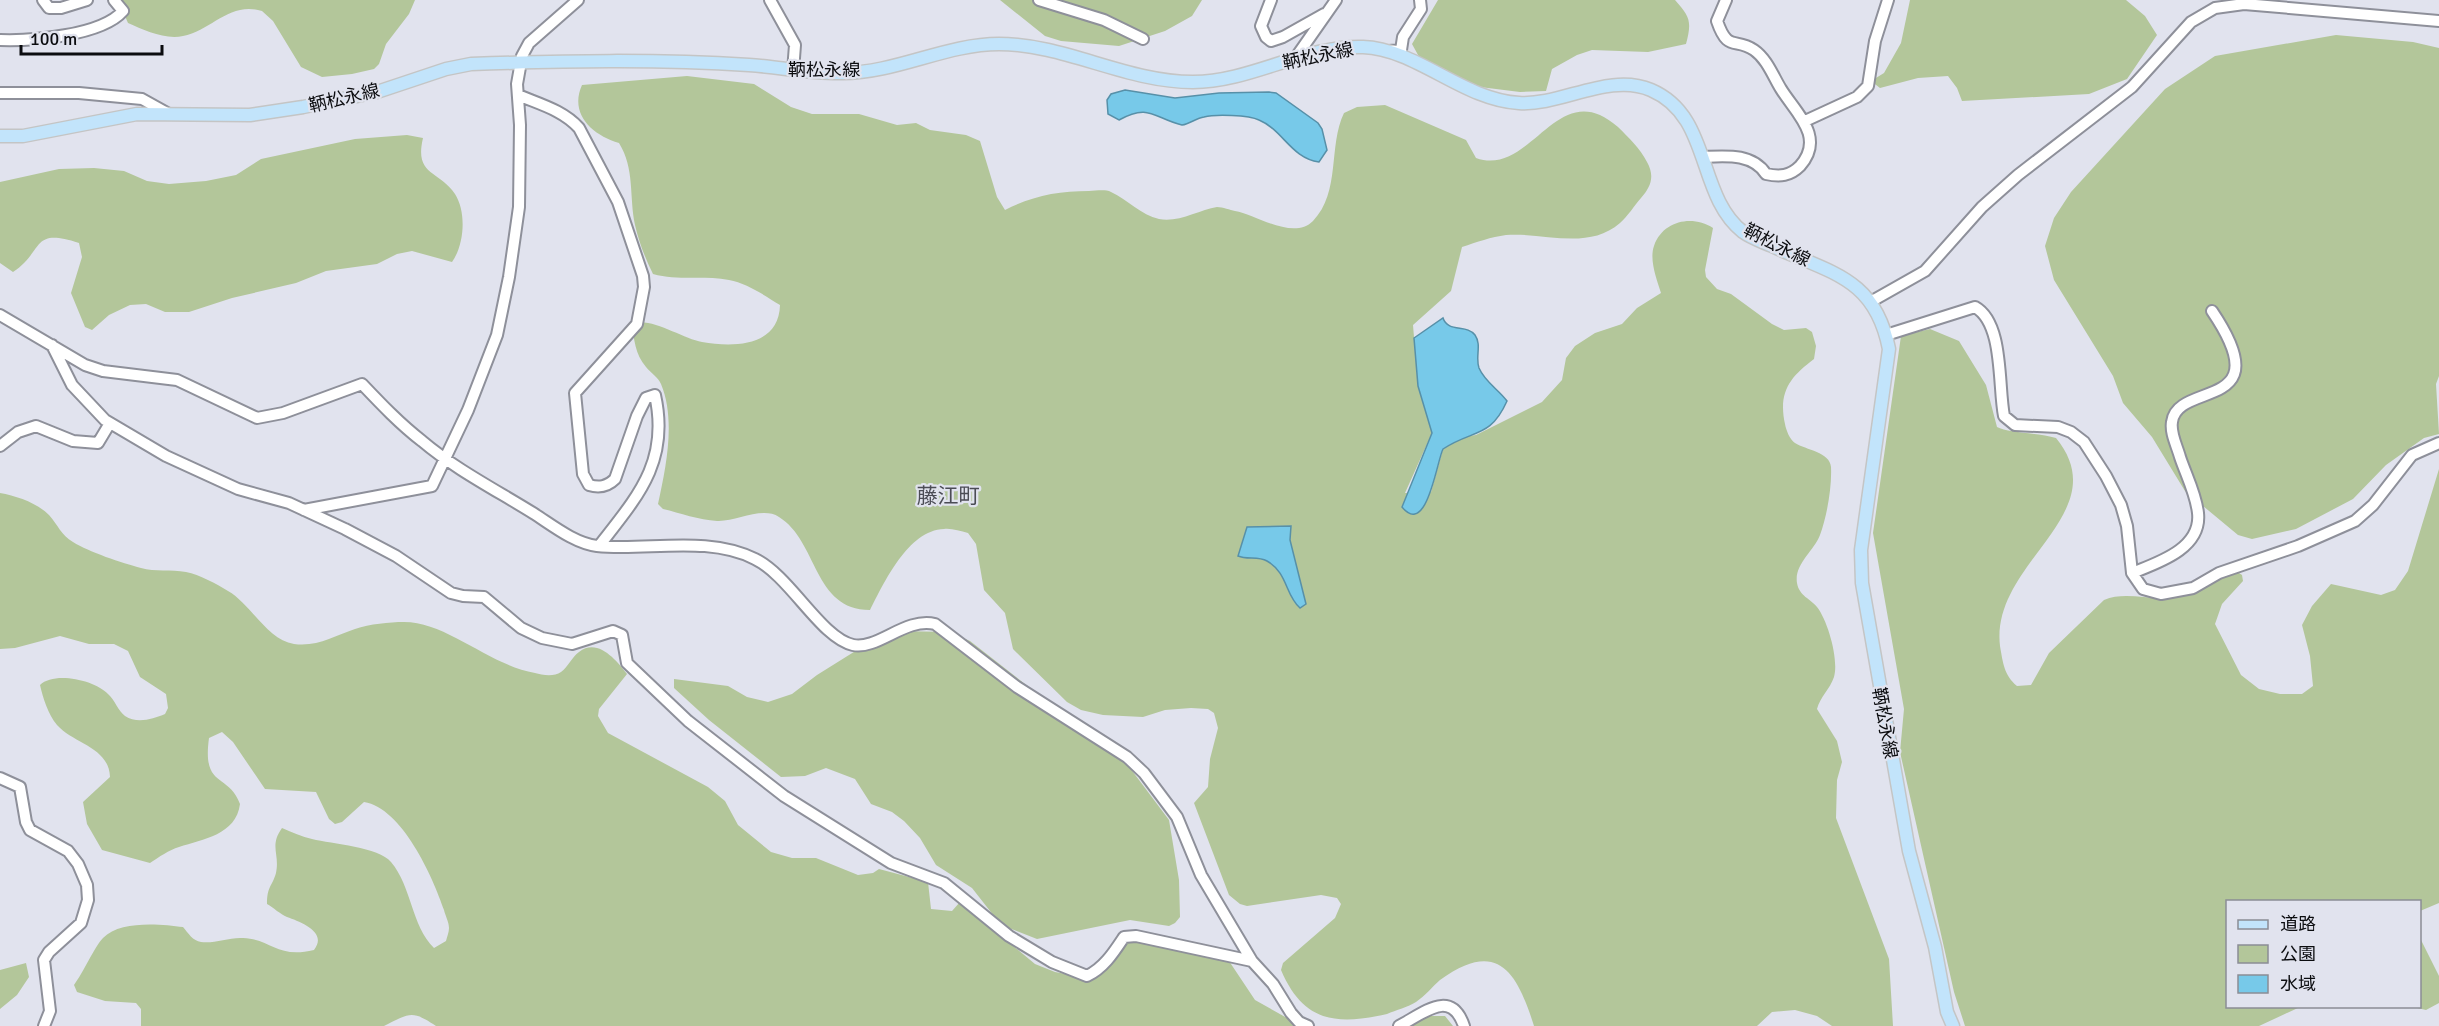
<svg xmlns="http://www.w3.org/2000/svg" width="2439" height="1026" viewBox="0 0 2439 1026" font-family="Signika,'Noto Sans JP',sans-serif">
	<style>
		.green { fill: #b3c69a }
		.water { fill: #77c9e9; stroke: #5790a8; stroke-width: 1.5 }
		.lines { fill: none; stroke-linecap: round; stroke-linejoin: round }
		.minor-casing { stroke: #8e909a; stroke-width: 14 }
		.major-casing { stroke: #c4c5c5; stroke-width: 15 }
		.minor { stroke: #fff; stroke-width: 10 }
		.major { stroke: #c2e4fb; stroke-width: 12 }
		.labels { text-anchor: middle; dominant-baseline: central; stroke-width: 4.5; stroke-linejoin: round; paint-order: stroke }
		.street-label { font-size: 18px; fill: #0b0c0f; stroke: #e1e3ee }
		.quarter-label { font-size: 21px; fill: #4b4c55; stroke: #e1e3ee }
	</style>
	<rect width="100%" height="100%" fill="#e1e3ee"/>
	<!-- green -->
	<path class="green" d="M118,0H415L409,14L386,44L379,64L374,69L352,74L322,77L301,67L273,21L262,11C230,1 212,30 183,36C165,40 144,30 128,23Z
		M1000,0H1202L1192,16L1165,31L1119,46L1061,41L1045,36Z
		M1438,0H1675C1690,17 1692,21 1686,44L1648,52L1592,50L1577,55L1552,69L1546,91L1520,92L1472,86L1423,64L1412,44Z
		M1910,0H2126L2145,16L2157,35L2127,79L2089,94L1962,101L1957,88L1948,76L1918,78L1880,88L1871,81L1884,73L1901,43Z
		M2336,35L2413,42L2439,48V376L2436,384L2439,434L2424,438L2386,465L2353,499L2296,529L2252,539L2238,535L2185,491L2152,437L2123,403L2113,376L2054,280L2045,246L2054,218L2071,192L2165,89L2215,56Z
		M687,76L754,84L791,107L812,114H859L897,125L916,123L930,130L966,135L980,141L997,197L1005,210C1032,196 1058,191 1089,191C1096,191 1105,189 1111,192C1128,200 1141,215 1159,219C1178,223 1199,210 1217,207C1223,207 1230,210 1235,211C1255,214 1293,241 1313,221C1341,192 1328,146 1344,113L1357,107L1385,105L1466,140L1476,158C1532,178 1557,73 1618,127C1629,138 1640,148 1647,162C1655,176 1651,187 1641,198C1634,206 1628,216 1620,223C1588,251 1544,232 1506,235C1491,237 1477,242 1462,247L1451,291L1413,325L1418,386L1432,433L1405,493L1431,492L1443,449L1462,437L1476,435L1542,402L1562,380L1566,358L1575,346L1595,333L1622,324L1637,308L1661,293C1657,280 1649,260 1654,246C1663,220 1693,215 1713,228L1705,270L1706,277L1717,289L1731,294L1772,324L1784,330L1806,328L1812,332L1816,346L1814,359C1790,377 1778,392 1785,424C1786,430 1790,440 1795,443C1806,450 1830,452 1831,467C1832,487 1827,516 1820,535C1814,551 1794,564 1797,583C1799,596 1811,599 1817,607C1828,621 1839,660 1834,677C1830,689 1820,697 1817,709L1837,741L1842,762L1837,780L1836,818L1889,959L1893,1026H1832L1817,1016L1795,1010L1772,1012L1757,1026H1534C1517,972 1498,938 1440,980C1432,987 1425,996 1416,1002C1408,1007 1396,1010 1387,1014C1334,1026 1303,1021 1281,970L1283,963L1335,918L1341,904L1337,898L1321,895L1247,906L1240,904L1229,895L1194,803L1208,787L1210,759L1218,728L1214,713L1208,709L1191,708L1165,710L1143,717L1103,715L1081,710L1067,702L1013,649L1005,613L984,590L976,544L968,533C960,531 951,528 944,529C908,530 884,583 870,610C813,610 818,541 779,517C762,506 736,522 717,521C699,520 680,513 663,509L658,504C666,467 676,420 661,384C658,377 651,373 646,367C635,354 634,339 632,324C650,316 683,339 702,342C735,348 779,346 780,305C765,296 747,283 729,280C703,275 678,281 653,274C645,258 639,242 635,225C629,196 635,169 619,143C592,135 569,114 582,85Z
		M407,135L423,138C414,176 439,170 455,194C467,213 464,245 452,262L412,251L397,254L377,264L326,271L296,283L232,298L189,312H165L146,304L130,305L109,315L92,330L85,327L71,293L82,257L79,243C30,227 45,251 13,272L0,263V182L59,169L94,168L124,171L147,181L169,184L206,181L236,175L261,159L355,139Z
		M1930,329L1959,341L1986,385L1997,427C2008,433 2040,433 2056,438C2118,514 1990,562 2000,646C2003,663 2004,675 2017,686L2031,685L2049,653L2104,600C2123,592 2145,599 2165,598C2191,597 2213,583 2236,571L2242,575L2243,581L2222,604L2215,624L2241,675L2259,689L2280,694H2302L2313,686L2310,656L2302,625L2312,606L2331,584L2381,595L2395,590L2408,571L2439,469V903L2420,911V902H2228V1006L2300,1007L2259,1026H1965L1954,992L1900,752L1904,709L1873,533L1901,336Z
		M0,493C17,496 37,503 49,515C58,525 61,535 73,542C89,552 122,563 141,568C155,572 171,569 186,572C200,575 215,583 228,591C251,604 267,640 294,644C318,647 334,636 355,629C370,624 389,622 404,622C447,622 489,665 535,673C542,675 554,677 561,672C568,667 572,657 579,652C598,637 617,661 627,674L599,709L598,716L608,733L708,787L725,801L738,825L771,852L792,858H816L858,875L873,873L879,869L928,882L931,909L952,911L960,902L1035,964L1055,972L1082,977L1114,949L1135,940L1227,958L1255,1000L1287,1018L1295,1026H436C412,1010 410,1013 384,1026H141V1009L136,1003L105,1001L77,992L74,985C83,973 95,946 103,938C120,920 161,924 183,927C188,933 193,941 201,942C214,944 229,937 243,938C271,939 277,959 314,950C328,932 301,922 287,917C280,914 274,908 267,904C267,886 272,887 276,873C280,854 269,846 282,828C292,832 302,837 312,839C332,844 379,847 391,862C412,887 411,925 434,948L446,941C447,937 449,932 449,928C449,922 445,915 444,910C433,877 402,808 364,802L342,822L335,824L329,819L316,792L265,789L233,742L222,732L209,738C202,789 228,772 240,804C236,835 203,839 179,847C169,850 159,857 150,863L102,850L87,824L83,802L110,777C109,747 74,744 57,725C48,714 43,698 40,685C54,671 95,680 108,694C115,700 118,711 125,716C137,724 153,719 165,714L168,708L166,694L140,677L128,651L114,644H89L60,636L15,648L0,649Z
		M897,631L950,632L970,641L1127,764L1169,820L1179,880L1180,917L1175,923L1169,926L1130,920L1037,939L1001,925L972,888L936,865L920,838L904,821L892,812L871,804L855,779L826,768L805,776L781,777L709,720L674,688V679L728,686L747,697L768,702L792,694L817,675L881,635Z
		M2420,938L2439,976V1003L2426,1010L2413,1007L2420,1006Z
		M26,963L29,977L17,995L0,1009V970Z
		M1423,1016H1445L1453,1026H1400Z"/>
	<!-- water -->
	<path class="water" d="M1125,90L1175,98L1219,93L1269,92L1276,93L1318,123L1322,129L1327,150L1319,162C1291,158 1283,130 1259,120C1249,115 1215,114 1204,117C1196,118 1190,124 1182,125C1154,118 1149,103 1119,120L1108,114L1107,100L1111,94Z
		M1443,318C1448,333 1467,324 1475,335C1482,345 1475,357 1479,368C1485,382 1498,389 1507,401C1490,439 1473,429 1443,449C1437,460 1427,538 1402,507L1432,433L1418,386L1414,338Z
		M1291,526L1290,540L1306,604L1300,608C1285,595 1288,573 1267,561C1258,556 1247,560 1238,556L1247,527Z"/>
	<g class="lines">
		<!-- minor casing -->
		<g class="minor-casing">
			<path id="minor" d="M43,0L49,8H61L87,0
				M770,0L795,45L793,71
				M1039,0L1104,20L1143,39
				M1271,0L1261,26L1266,37L1271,41L1283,37L1324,14
				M0,40C31,41 101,36 123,11L114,0
				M1389,51L1401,50L1403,37L1421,9L1420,0
				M1294,60L1336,0
				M0,93H79L142,99L169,114
				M518,95C539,104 563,110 579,128L618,202L643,276L644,287L637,324L575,393L583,474L589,485C599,488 607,487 615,479L637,416L646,398L655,395C670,462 637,497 599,546
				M1805,121L1857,97L1868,86L1875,41L1888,0
				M1703,157C1726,156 1752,153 1766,174C1780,177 1790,176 1800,166C1826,137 1795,112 1781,89C1773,76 1767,59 1754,50C1735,37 1728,53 1717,21L1726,0
				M1872,301L1925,271L1982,207L2018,175L2132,87L2191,22L2215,8L2244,4L2439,21
				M0,315L85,365L103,371L177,380L257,418L283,413L362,384C381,404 400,424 422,441C455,469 496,490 533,513C552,525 574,543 597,546C647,551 708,535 755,559C790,576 821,638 853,645C878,650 905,617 935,624L1017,687L1127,757L1144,773L1177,817L1201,875L1252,961L1273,984L1291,1013L1299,1022L1308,1026
				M1886,335L1975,307C2004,323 1998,386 2004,416L2015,425L2058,427L2071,432L2084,442L2106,476L2121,505L2127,526L2132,573L2143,589L2161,594L2193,588L2219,573L2298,546L2355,521L2373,505L2412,455L2439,443
				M52,345L72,385L105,420L166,456L238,489L289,503L345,529L396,556L451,593L463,596L484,597L521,628L542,638L572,644L613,631L622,635L627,663L688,721L784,796L891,863L944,883L1009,936L1052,962L1087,976C1104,968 1114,952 1124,937L1136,936L1252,961
				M0,446L18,432L36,426L73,441L98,443L110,423
				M304,510L432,486L468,410L497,335L509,277L519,207L520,125L517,84L522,56L529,43L578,0
				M2132,573C2157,563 2202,549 2198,513C2196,494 2186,475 2180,457C2177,446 2170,433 2172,422C2177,380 2281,413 2212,311
				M0,778L20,787L26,822L30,830L68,851L78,864L87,885L88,900L81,923L49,952L44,960L50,1011L44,1026
				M1399,1026C1424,1013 1451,988 1464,1026"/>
		</g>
		<!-- major casing -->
		<g class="major-casing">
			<path id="major" d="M0,136H23L137,114L250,115L303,107L377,92L446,69L471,64C563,61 657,59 749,65C780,67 811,74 843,73C896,73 946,44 999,44C1065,44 1126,82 1193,82C1251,82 1305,45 1363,47C1417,49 1463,100 1519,103C1561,106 1609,72 1651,90C1712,116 1696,195 1743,232C1751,238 1763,242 1772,246C1830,273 1875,277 1889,349L1861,550L1862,583L1909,851L1935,947L1947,1012L1953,1026"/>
		</g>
		<!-- minor -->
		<use href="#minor" class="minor"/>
		<!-- major -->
		<use href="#major" class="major"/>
	</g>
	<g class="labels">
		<!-- street labels -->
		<g class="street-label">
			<text transform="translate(1318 56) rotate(-12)">鞆松永線</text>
			<text x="824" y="70">鞆松永線</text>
			<text transform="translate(344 98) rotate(-13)">鞆松永線</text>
			<text transform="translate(1777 245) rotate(27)">鞆松永線</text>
			<text transform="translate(1885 723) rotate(80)">鞆松永線</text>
		</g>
		<!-- quarter labels -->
		<g class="quarter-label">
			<text x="948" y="496">藤江町</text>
		</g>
	</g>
	<!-- legend -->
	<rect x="2226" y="900" width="195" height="108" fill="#e1e3ee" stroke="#8b8d95" stroke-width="1.5"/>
	<rect x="2238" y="920" width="30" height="9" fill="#c2e4fb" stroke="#8b8d95" stroke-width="1.5"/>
	<text x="2280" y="930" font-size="18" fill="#0b0c0f">道路</text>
	<rect x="2238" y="945" width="30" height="18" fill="#b3c69a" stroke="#8b8d95" stroke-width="1.5"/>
	<text x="2280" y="960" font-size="18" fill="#0b0c0f">公園</text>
	<rect x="2238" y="975" width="30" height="18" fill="#77c9e9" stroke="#8b8d95" stroke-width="1.5"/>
	<text x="2280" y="990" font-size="18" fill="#0b0c0f">水域</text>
	<!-- scale -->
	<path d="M21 45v9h141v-9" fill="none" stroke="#0b0c0f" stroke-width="3"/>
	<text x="30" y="45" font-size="18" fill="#0b0c0f" stroke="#e1e3ee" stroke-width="4.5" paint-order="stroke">100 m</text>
</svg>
